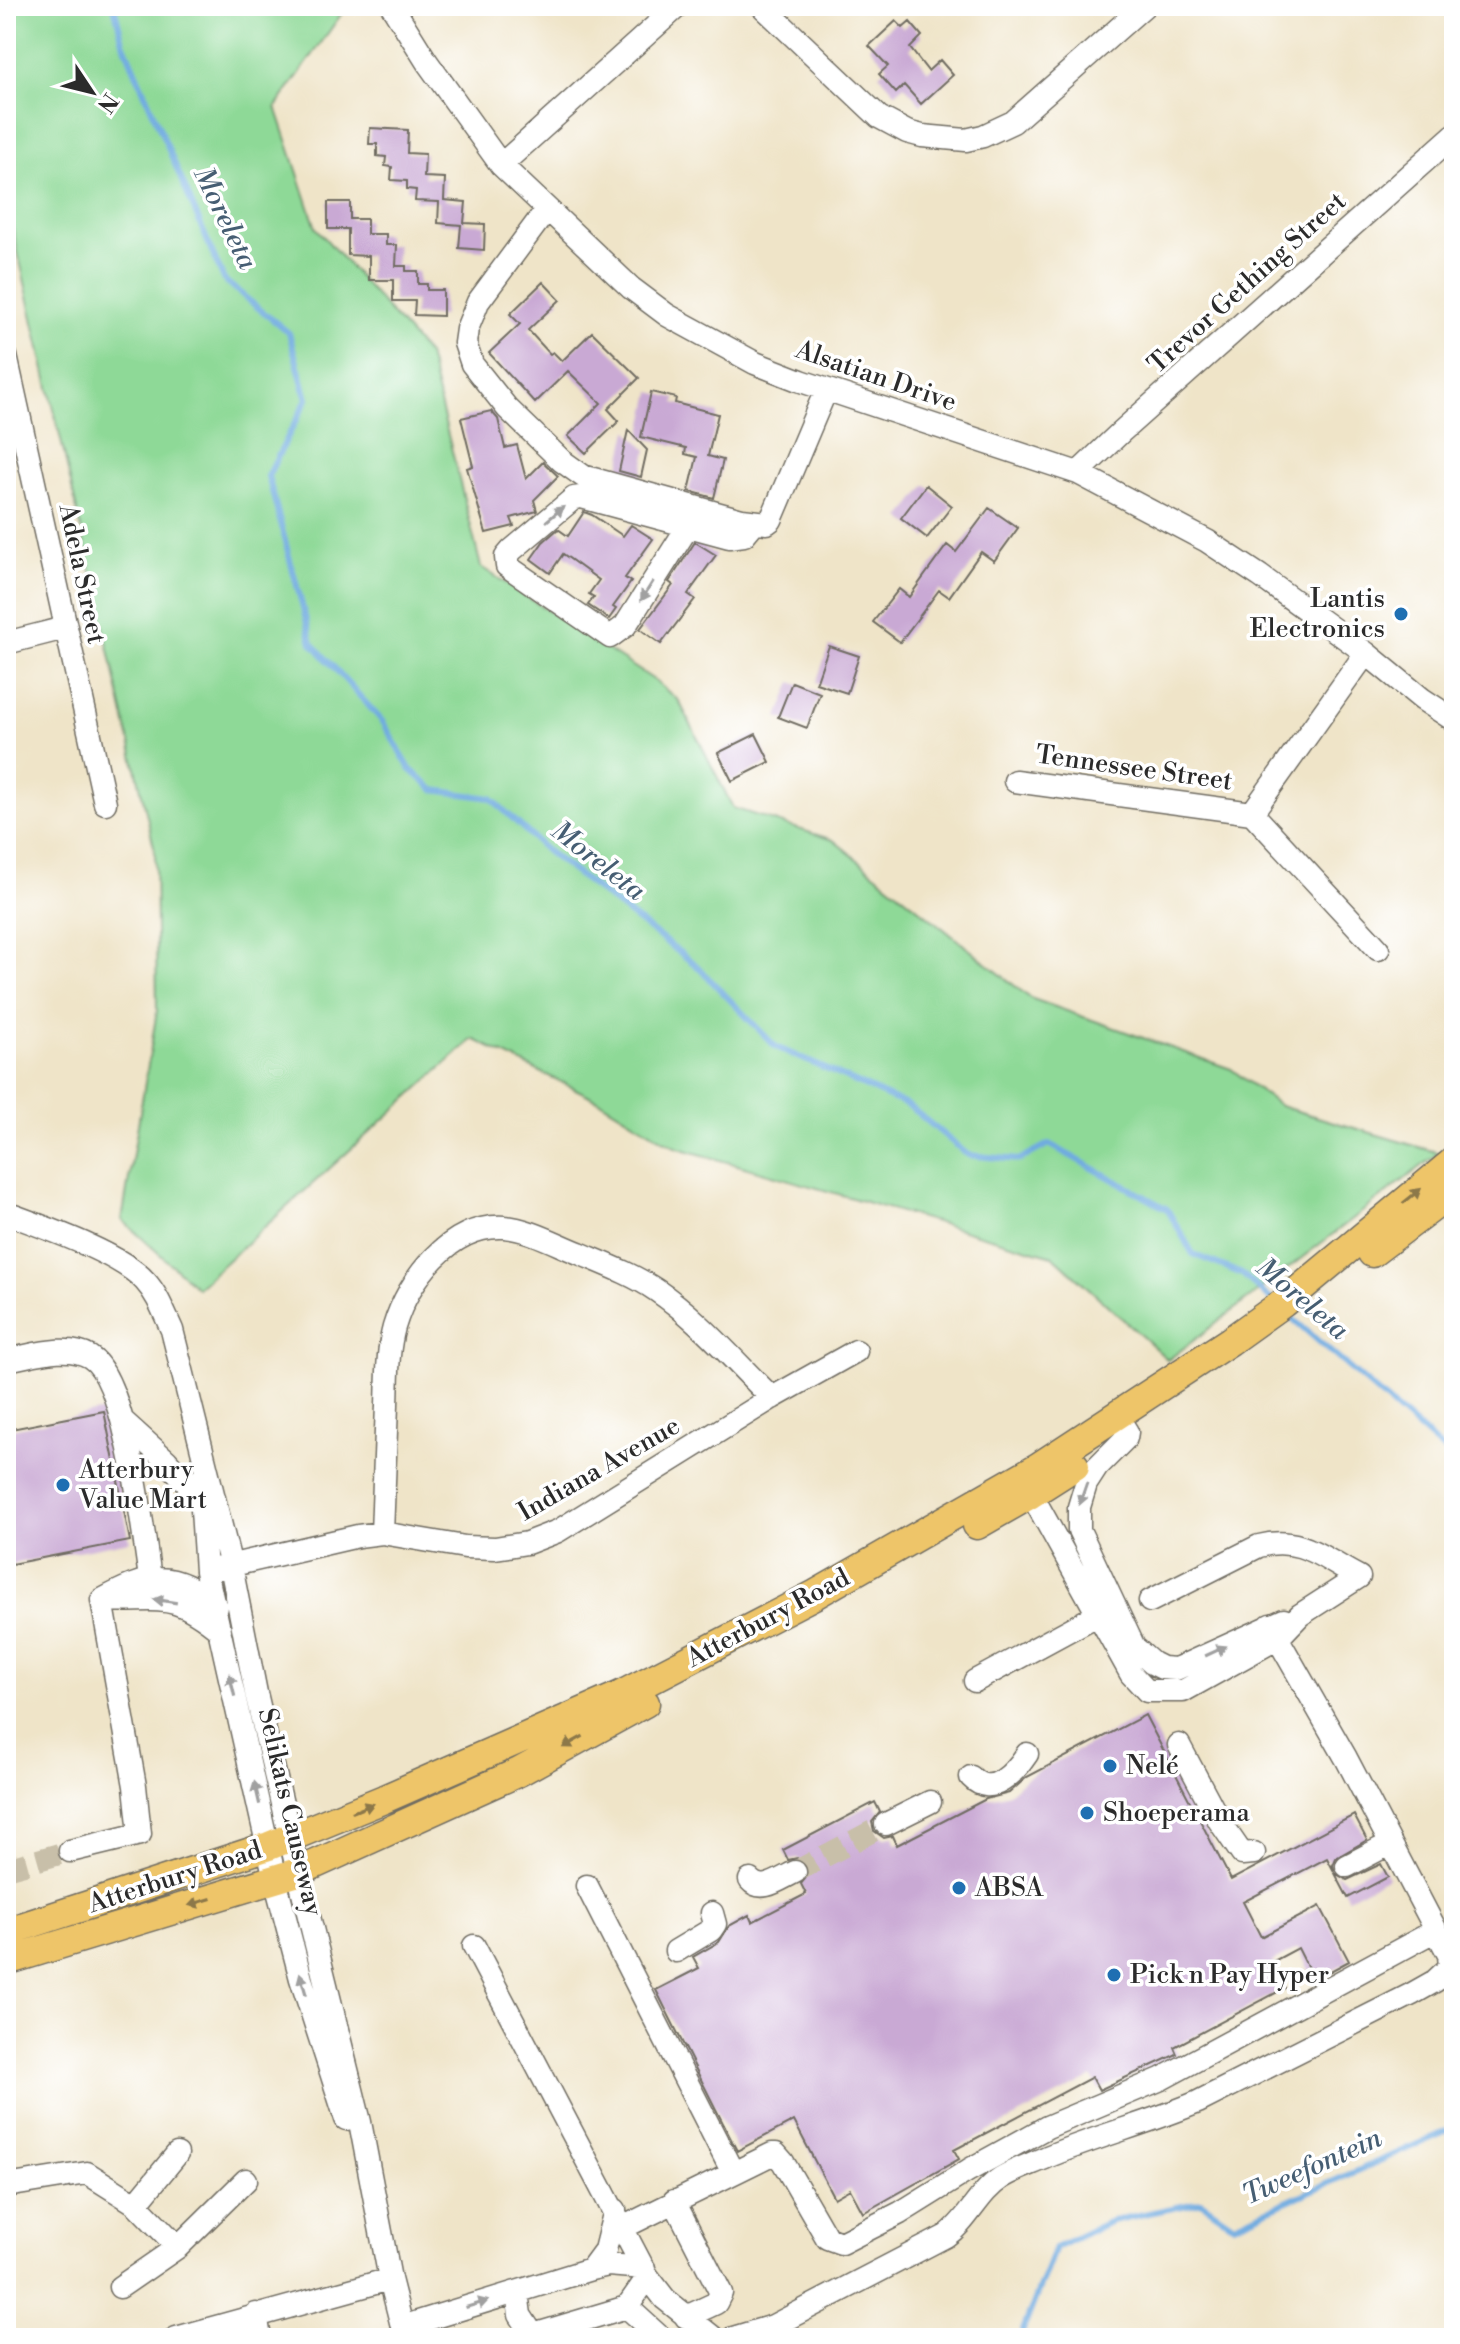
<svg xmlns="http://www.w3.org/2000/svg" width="1460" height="2344" viewBox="0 0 1460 2344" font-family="'Libre Bodoni',serif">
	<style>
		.green { fill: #8ed997; stroke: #5c8261; stroke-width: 2 }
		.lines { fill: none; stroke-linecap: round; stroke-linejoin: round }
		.stream { stroke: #6fabe0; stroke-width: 6 }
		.building { fill: #c9a9d4 }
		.minor-tunnel { stroke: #c8bfa9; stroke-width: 22; stroke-dasharray: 22 11; stroke-linecap: butt }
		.minor-casing { stroke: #706c62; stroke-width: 25 }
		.major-casing { stroke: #706c62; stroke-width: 31 }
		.minor { stroke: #fff; stroke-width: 22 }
		.major { stroke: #eec569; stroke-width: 28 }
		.oneway { fill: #a0a0a0 }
		.oneway2 { fill: #8c784a }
		.poi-dot { fill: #1f6fb2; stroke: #fff; stroke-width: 3 }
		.labels { text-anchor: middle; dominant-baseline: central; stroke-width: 7; stroke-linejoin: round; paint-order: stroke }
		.street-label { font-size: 26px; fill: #2b2b2b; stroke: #fff }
		.poi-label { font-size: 26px; fill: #2b2b2b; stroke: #fff; text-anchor: start }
		.water-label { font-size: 28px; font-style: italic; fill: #465e73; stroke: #fff }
	</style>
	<rect width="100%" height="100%" fill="#fff"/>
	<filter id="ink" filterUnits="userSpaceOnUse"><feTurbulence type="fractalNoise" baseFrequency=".0125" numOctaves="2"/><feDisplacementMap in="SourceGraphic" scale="16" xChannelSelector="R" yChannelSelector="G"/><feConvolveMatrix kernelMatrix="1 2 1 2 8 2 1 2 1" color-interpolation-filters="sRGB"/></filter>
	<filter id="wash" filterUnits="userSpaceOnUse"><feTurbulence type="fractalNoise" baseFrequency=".006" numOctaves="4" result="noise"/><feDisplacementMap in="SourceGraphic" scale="32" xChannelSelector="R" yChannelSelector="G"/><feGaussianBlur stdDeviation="1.8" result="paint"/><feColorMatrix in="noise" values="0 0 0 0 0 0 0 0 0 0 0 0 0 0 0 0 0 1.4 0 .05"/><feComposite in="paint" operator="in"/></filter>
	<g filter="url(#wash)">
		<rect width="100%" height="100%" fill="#efe4c8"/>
		<!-- green -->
		<path class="green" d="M6,6H347L276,107L316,228L428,355L481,567L654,680L679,701L733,808L833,840L1030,998L1231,1069L1280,1106L1439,1153L1168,1360L1053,1256L675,1147L598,1100L473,1039L197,1288L122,1220L157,1011L155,851L6,200Z"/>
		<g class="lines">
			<!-- stream -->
			<path class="stream" d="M114,6L123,42L224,280L289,333L307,399L268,476L312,643L383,722L410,769L434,790L491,798L548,852L696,965L776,1047L909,1106L968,1155L1019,1160L1049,1144L1167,1209L1193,1254L1242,1274L1274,1302
				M1285,1312L1443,1450L1454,1452
				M1020,2338L1055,2248L1111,2221L1201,2202L1234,2225L1454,2128"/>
		</g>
		<g id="blocks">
			<!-- building -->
			<path class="building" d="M896,21L903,28L910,22L922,36L910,48L928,71L940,60L953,75L921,104L904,85L896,93L879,74L888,66L869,46Z
				M370,128L408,130L407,153L425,154L424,177L445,178L444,200L466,202L464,223L485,224L484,250L459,248L461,225L438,223L439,202L415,201L416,190L407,189V181L391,180L392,167L385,166L386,157L377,156V144H369Z
				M328,202H350V219H367V234H386V245H397L396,266H406V271H418V284H427V290H443V316L414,315L415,301H393V280H369V256L348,255V229H328Z
				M543,282L560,300L528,330L550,354L553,352L562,361L592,332L639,378L608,409L619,421L586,453L568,436L601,403L568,371L535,403L489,353L520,324L510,314Z
				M651,392L676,398L675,403L718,414L708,456L723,460L714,498L689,491L697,457L685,454L686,448L641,437Z
				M491,411L498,419L505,448L517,445L526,479L543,462L558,476L534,500L537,511L511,518L514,526L486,533L467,468L473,466L461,418Z
				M628,430L647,450L641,477L619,471Z
				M926,485L952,506L927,538L901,518Z
				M989,508L1018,528L994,561L981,552L949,597L939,590L900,642L873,622L899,589L909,597L947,545L956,552Z
				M584,512L592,515L623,536L631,525L653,539L625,578L631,582L613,607L616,609L609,619L588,605L594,597L589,594L599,580L563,554L550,573L531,559L543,542L558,529L568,536Z
				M695,542L716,555L688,594L695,599L661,644L640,629L673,585L669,582Z
				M829,646L859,656L847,693L816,683Z
				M792,682L820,693L807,728L778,717Z
				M756,734L770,762L732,781L718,753Z
				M104,1411L130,1541L6,1565V1430Z
				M1145,1715L1231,1880L1354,1815L1367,1840L1336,1858L1333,1865L1335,1873L1347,1880L1381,1864L1388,1877L1348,1898L1327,1858L1243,1902L1261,1937L1320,1906L1349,1961L1314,1980L1298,1948L1272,1962L1285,1988L1174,2047L1177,2054L1099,2090L1092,2077L954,2150L959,2159L863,2213L850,2189L834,2198L794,2121L737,2151L656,1990L699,1968L693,1957L719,1942L729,1926L749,1915L752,1922L806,1894L801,1884L809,1874L807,1865L797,1858L788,1860L783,1850L875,1802L880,1812L872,1822L874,1831L884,1838L893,1836L897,1845L986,1799L1009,1793L1027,1777Z"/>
		</g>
	</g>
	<g filter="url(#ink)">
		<use href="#blocks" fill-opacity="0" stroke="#706c62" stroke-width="2"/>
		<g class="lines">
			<!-- minor-tunnel -->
			<path class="minor-tunnel" d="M6,1869L70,1851
				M795,1872L886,1824"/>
			<!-- minor casing -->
			<g class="minor-casing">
				<path id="minor" d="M392,6L427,62L501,165L631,288L667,315L755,363L801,381L1078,473L1207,541L1260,576L1366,653L1422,699L1454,720
					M762,6L879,117L907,132L922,136L966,140L983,136L1013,122L1144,6
					M501,165L678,6
					M547,209L478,302L467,329L465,343L472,364L507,408L562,461L583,476L742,520L767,523L771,520L826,390
					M6,356L105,803
					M1078,473L1121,432L1454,135
					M689,525L625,626L610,637L507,566L506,557L512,550L574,498L581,497L729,537L744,535L754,523
					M6,643L65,628
					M1015,781L1252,813L1378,949
					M1252,813L1366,653
					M6,1213C43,1227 120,1253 145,1281C158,1295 164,1313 172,1330L231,1566L256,1693L298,1872L360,2122L390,2279L405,2338
					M6,1360C31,1356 66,1343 90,1357C127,1380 143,1533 150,1578
					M1117,1416L1127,1432L1126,1438L1097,1467L1086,1484L1079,1507V1530L1134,1647L1152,1663L1162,1668L1176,1669L1284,1620
					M124,1422L167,1461L200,1498
					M200,1479L206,1571L275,1879L301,1979L346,2119
					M1024,1481L1131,1674L1147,1691H1183L1278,1638L1300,1615L1359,1577C1323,1559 1302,1535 1259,1546L1150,1601
					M382,1533C384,1491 385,1448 387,1405C388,1379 387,1352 394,1327C408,1280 450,1224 504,1227C530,1229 556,1244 579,1253C605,1264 632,1274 656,1290C699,1319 735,1362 772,1398
					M220,1568L358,1536L382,1533L465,1547L495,1548L527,1543L558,1531L772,1398L856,1351
					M102,1600C149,1574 173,1568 217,1607
					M103,1600C161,1603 170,1589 220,1630
					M975,1681L1108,1609
					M1179,1745L1220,1822L1242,1854L1254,1853
					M971,1777C992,1799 1015,1772 1027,1754
					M886,1824L930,1802
					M70,1851L140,1834L135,1786L102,1600
					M1347,1866L1389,1844
					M750,1880C762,1894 781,1878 795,1872
					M587,1886L732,2171
					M474,1946L648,2277L665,2299L714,2338
					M676,1951L711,1930L715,1924L712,1913
					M6,2186L87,2173L136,2204L178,2247
					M674,2201L721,2293L716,2303L686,2317
					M136,2204L177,2154
					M624,2227L772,2154H776L783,2162L827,2238L841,2243L900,2213L969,2170L1047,2127L1161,2079L1435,1931
					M591,2269L605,2250L615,2210
					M120,2287L178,2247L246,2180
					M517,2292L520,2315L535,2338
					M627,2307L661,2338
					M256,2314L260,2338
					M402,2327L591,2269L608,2265L644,2268
					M176,2338L390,2279
					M523,2338L627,2307L648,2277
					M733,2338L773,2326L946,2236C968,2221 978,2193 1001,2178C1015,2169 1032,2164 1047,2157C1097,2136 1149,2123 1198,2102L1412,1994L1435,1981L1450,1967L1449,1955L1346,1758L1270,1625"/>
			</g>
			<!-- major casing -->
			<g class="major-casing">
				<path id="major" d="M1372,1253L1454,1191
					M977,1525L1031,1494L1075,1466
					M6,1932L269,1846L384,1799L621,1695L816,1594L1038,1467L1230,1341L1283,1303L1454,1161
					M6,1961L298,1872L519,1772L645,1703"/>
			</g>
			<!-- minor -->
			<use href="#minor" class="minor"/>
			<!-- major -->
			<use href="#major" class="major"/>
		</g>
		<!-- one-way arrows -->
		<defs><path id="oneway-solid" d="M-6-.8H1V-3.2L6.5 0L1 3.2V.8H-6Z" transform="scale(2)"/></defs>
		<g class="oneway">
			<use href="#oneway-solid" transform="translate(555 514) rotate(-40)"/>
			<use href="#oneway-solid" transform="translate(647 591) rotate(122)"/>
			<use href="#oneway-solid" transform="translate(1083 1494) rotate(109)"/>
			<use href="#oneway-solid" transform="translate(165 1601) rotate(-171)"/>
			<use href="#oneway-solid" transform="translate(1216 1651) rotate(-25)"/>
			<use href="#oneway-solid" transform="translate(232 1685) rotate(-103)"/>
			<use href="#oneway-solid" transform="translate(257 1793) rotate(-103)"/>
			<use href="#oneway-solid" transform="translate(303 1984) rotate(-106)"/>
			<use href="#oneway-solid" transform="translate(477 2304) rotate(-17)"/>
		</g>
		<g class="oneway2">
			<use href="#oneway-solid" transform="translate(1412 1196) rotate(-39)"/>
			<use href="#oneway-solid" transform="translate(573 1742) rotate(151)"/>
			<use href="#oneway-solid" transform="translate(363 1808) rotate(-22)"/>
			<use href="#oneway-solid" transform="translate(200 1902) rotate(163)"/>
		</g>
	</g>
	<!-- markers -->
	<g class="poi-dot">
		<circle cx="1401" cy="614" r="8"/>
		<circle cx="63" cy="1485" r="8"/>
		<circle cx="1110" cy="1766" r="8"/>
		<circle cx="1087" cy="1813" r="8"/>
		<circle cx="959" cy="1888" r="8"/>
		<circle cx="1114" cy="1975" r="8"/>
	</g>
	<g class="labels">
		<!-- street labels -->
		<g class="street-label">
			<text transform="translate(1247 283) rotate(-42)">Trevor Gething Street</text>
			<text transform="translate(876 376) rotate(19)">Alsatian Drive</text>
			<text transform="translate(82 574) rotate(78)">Adela Street</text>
			<text transform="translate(1134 768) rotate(8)">Tennessee Street</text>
			<text transform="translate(599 1469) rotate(-30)">Indiana Avenue</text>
			<text transform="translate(768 1618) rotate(-28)">Atterbury Road</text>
			<text transform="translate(290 1812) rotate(77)">Selikats Causeway</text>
			<text transform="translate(175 1877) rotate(-18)">Atterbury Road</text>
		</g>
		<!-- poi labels -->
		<g class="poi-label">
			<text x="1385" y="599" text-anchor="end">Lantis<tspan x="1385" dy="30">Electronics</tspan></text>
			<text x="79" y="1470">Atterbury<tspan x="79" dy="30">Value Mart</tspan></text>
			<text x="1126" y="1766">Nelé</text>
			<text x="1103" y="1813">Shoeperama</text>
			<text x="975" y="1888">ABSA</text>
			<text x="1130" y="1975">Pick n Pay Hyper</text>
		</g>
		<!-- water labels -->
		<g class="water-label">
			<text transform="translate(225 218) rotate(64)">Moreleta</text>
			<text transform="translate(598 861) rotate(38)">Moreleta</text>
			<text transform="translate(1302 1299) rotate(40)">Moreleta</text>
			<text transform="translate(1312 2167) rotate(-24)">Tweefontein</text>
		</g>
	</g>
	<!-- margin -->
	<rect width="1460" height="2344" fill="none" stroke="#fff" stroke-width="32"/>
	<!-- north arrow -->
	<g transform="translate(92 92) rotate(125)" stroke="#ffffff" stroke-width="6" paint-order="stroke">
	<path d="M0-6L14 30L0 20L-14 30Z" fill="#2b2b2b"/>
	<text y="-12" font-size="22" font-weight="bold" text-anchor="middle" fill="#2b2b2b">N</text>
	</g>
</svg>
